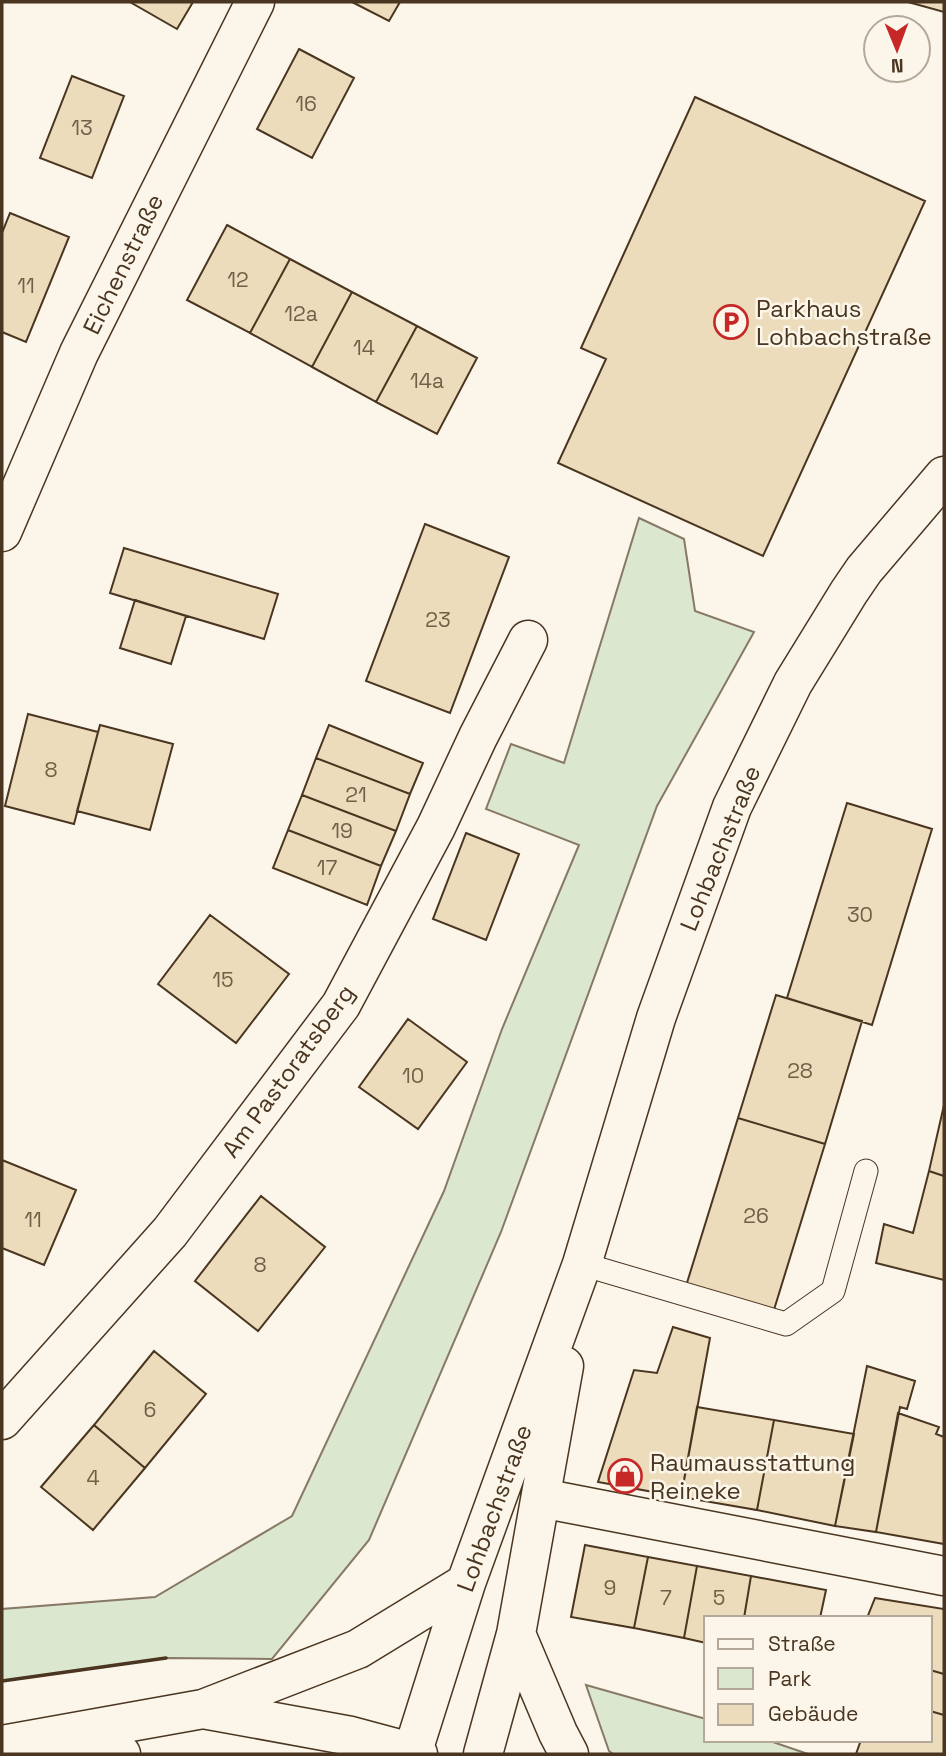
<svg xmlns="http://www.w3.org/2000/svg" width="946" height="1756" viewBox="0 0 946 1756" font-family="'Space Grotesk',sans-serif">
	<style>
		.green { fill: #dce7d0; stroke: #887966; stroke-width: 2 }
		.building { fill: #ecdcbc; stroke: #4a3520; stroke-width: 2 }
		.lines { fill: none; stroke-linecap: round; stroke-linejoin: round }
		.service-casing { stroke: #4a3520; stroke-width: 25 }
		.minor-casing { stroke: #4a3520; stroke-width: 41 }
		.secondary-casing { stroke: #4a3520; stroke-width: 41 }
		.service { stroke: #fbf6e9; stroke-width: 23 }
		.minor { stroke: #fbf6e9; stroke-width: 38 }
		.secondary { stroke: #fbf6e9; stroke-width: 38 }
		.wall { stroke: #4a3520; stroke-width: 3.5 }
		.labels { text-anchor: middle; dominant-baseline: central; stroke-width: 5; stroke-linejoin: round; paint-order: stroke }
		.number-label { font-size: 21px; fill: #725f47 }
		.street-label { font-size: 24px; fill: #4a3520; stroke: #fbf6e9 }
		.poi-label { font-size: 24px; fill: #4a3520; stroke: #fbf6e9; text-anchor: start }
	</style>
	<rect width="100%" height="100%" fill="#fbf6e9"/>
	<!-- green -->
	<path class="green" d="M639,518L684,539L695,611L754,632L657,806L501,1232L369,1540L272,1659L166,1658L2,1681V1609L155,1597L292,1516L444,1191L502,1029L579,845L486,809L511,744L564,763Z
		M586,1685L706,1719V1740H767L808,1754H613L609,1751Z"/>
	<!-- building -->
	<path class="building" d="M130,2H193L177,29Z
		M352,2H400L389,21Z
		M908,2H944V12Z
		M299,49L354,78L312,158L257,129Z
		M72,76L124,96L92,178L40,158Z
		M695,97L925,201L763,556L558,463L606,359L581,348Z
		M10,213L69,237L26,342L2,332V233Z
		M227,225L290,259L250,333L187,300Z
		M290,259L352,292L312,367L250,333Z
		M352,292L417,326L376,402L312,367Z
		M417,326L477,358L437,434L376,402Z
		M425,524L509,557L450,713L366,681Z
		M124,548L278,594L264,639L110,593Z
		M135,600L186,616L171,664L120,648Z
		M28,714L98,732L74,824L5,806Z
		M100,725L173,744L150,830L77,811Z
		M329,725L423,763L410,794L316,758Z
		M316,758L410,794L396,831L302,795Z
		M302,795L396,831L381,866L288,830Z
		M847,803L932,829L872,1025L787,998Z
		M288,830L381,866L367,905L273,868Z
		M466,833L519,854L486,940L433,919Z
		M210,915L289,974L236,1043L158,984Z
		M776,995L862,1021L825,1144L738,1118Z
		M408,1019L467,1062L418,1129L359,1087Z
		M944,1105V1176L929,1171Z
		M738,1118L825,1144L773,1313L686,1286Z
		M2,1160L76,1190L44,1265L2,1248Z
		M929,1171L944,1176V1280L876,1263L884,1224L913,1233Z
		M261,1196L325,1247L258,1331L195,1281Z
		M673,1327L710,1338L681,1497L598,1482L634,1370L657,1373Z
		M154,1351L206,1394L145,1468L94,1425Z
		M867,1366L915,1381L907,1409L900,1407L876,1532L835,1526Z
		M697,1407L774,1420L757,1510L681,1497Z
		M898,1413L939,1427L936,1434L944,1437V1544L876,1532Z
		M774,1420L854,1434L835,1526L757,1510Z
		M94,1425L145,1468L93,1530L41,1487Z
		M585,1545L648,1557L634,1628L571,1617Z
		M648,1557L697,1566L684,1638L634,1628Z
		M697,1566L751,1576L744,1618H706V1643L684,1638Z
		M751,1576L826,1590L820,1618H744Z
		M875,1598L944,1609V1674L930,1670V1618H867Z
		M930,1670L944,1674V1715L930,1711Z
		M930,1711L944,1715V1754H856L861,1740H930Z"/>
	<g class="lines">
		<!-- service casing -->
		<g class="service-casing">
			<path id="service" d="M582,1264L786,1324L833,1291L866,1171"/>
		</g>
		<!-- minor casing -->
		<g class="minor-casing">
			<path id="minor" d="M2,532L79,353L255,2
				M2,1420L170,1232L341,1005L436,827L478,737L528,640
				M541,1498L944,1576"/>
		</g>
		<!-- secondary casing -->
		<g class="secondary-casing">
			<path id="secondary" d="M516,1634L558,1733L569,1754
				M203,1709L358,1649L466,1583
				M2,1745L203,1709L351,1736L418,1754
				M60,1745L121,1754
				M412,1754L466,1583L582,1264L656,1018L732,807L793,683L849,592L864,570L944,476
				M483,1754L516,1634L564,1366"/>
		</g>
		<!-- service -->
		<use href="#service" class="service"/>
		<!-- minor -->
		<use href="#minor" class="minor"/>
		<!-- secondary -->
		<use href="#secondary" class="secondary"/>
		<!-- wall -->
		<path class="wall" d="M2,1681L166,1658"/>
	</g>
	<!-- icons -->
	<defs>
		<g id="parking-ring" transform="scale(1.75)"><circle r="9.5" fill="#fbf6e9" stroke="#c62828" stroke-width="1.5"/><path d="M-3.5-5.5H1a3.5 3.5 0 0 1 0 7H-1V5.5H-3.5ZM-1-3.4V-.6H.8a1.4 1.4 0 0 0 0-2.8Z" fill="#c62828"/></g>
		<g id="shop-ring" transform="scale(1.75)"><circle r="9.5" fill="#fbf6e9" stroke="#c62828" stroke-width="1.5"/><path d="M-5-2.5h2.3a2.7 3.5 0 0 1 5.4 0H5L5.5 6h-11ZM-1.5-2.5h3a1.5 2.3 0 0 0-3 0Z" fill="#c62828"/></g>
	</defs>
	<g fill-rule="evenodd">
		<use href="#parking-ring" x="731" y="322"/>
		<use href="#shop-ring" x="625" y="1476"/>
	</g>
	<g class="labels">
		<!-- number labels -->
		<g class="number-label">
			<text x="306" y="103">16</text>
			<text x="82" y="127">13</text>
			<text x="238" y="279">12</text>
			<text x="26" y="285">11</text>
			<text x="301" y="313">12a</text>
			<text x="364" y="347">14</text>
			<text x="427" y="380">14a</text>
			<text x="438" y="619">23</text>
			<text x="51" y="769">8</text>
			<text x="356" y="794">21</text>
			<text x="342" y="830">19</text>
			<text x="327" y="867">17</text>
			<text x="860" y="914">30</text>
			<text x="223" y="979">15</text>
			<text x="800" y="1070">28</text>
			<text x="413" y="1075">10</text>
			<text x="756" y="1215">26</text>
			<text x="33" y="1219">11</text>
			<text x="260" y="1264">8</text>
			<text x="150" y="1409">6</text>
			<text x="93" y="1477">4</text>
			<text x="610" y="1587">9</text>
			<text x="666" y="1597">7</text>
			<text x="719" y="1597">5</text>
		</g>
		<!-- street labels -->
		<g class="street-label">
			<text transform="translate(123 264) rotate(-64)">Eichenstraße</text>
			<text transform="translate(720 848) rotate(-68)">Lohbachstraße</text>
			<text transform="translate(288 1071) rotate(-54)">Am Pastoratsberg</text>
			<text transform="translate(494 1508) rotate(-70)">Lohbachstraße</text>
		</g>
		<!-- poi labels -->
		<g class="poi-label">
			<text x="756" y="308">Parkhaus<tspan x="756" dy="28">Lohbachstraße</tspan></text>
			<text x="650" y="1462">Raumausstattung<tspan x="650" dy="28">Reineke</tspan></text>
		</g>
	</g>
	<!-- border -->
	<rect width="946" height="1756" fill="none" stroke="#4a3520" stroke-width="7"/>
	<!-- legend -->
	<rect x="704" y="1616" width="228" height="126" fill="#fbf6e9" stroke="#b4a999" stroke-width="2"/>
	<rect x="718" y="1639" width="35" height="10" fill="#fbf6e9" stroke="#b4a999" stroke-width="2"/>
	<text x="768" y="1651" font-size="21" fill="#4a3520">Straße</text>
	<rect x="718" y="1668" width="35" height="21" fill="#dce7d0" stroke="#b4a999" stroke-width="2"/>
	<text x="768" y="1686" font-size="21" fill="#4a3520">Park</text>
	<rect x="718" y="1704" width="35" height="21" fill="#ecdcbc" stroke="#b4a999" stroke-width="2"/>
	<text x="768" y="1721" font-size="21" fill="#4a3520">Gebäude</text>
	<!-- north arrow -->
	<g transform="translate(897 49) rotate(179)"><circle r="33" fill="#fbf6e9" stroke="#b4a999" stroke-width="2"/>
	<path d="M0-5L12 26L0 18L-12 26Z" fill="#c62828"/>
	<text y="-10" font-size="19" font-weight="bold" text-anchor="middle" fill="#4a3520">N</text>
	</g>
</svg>
